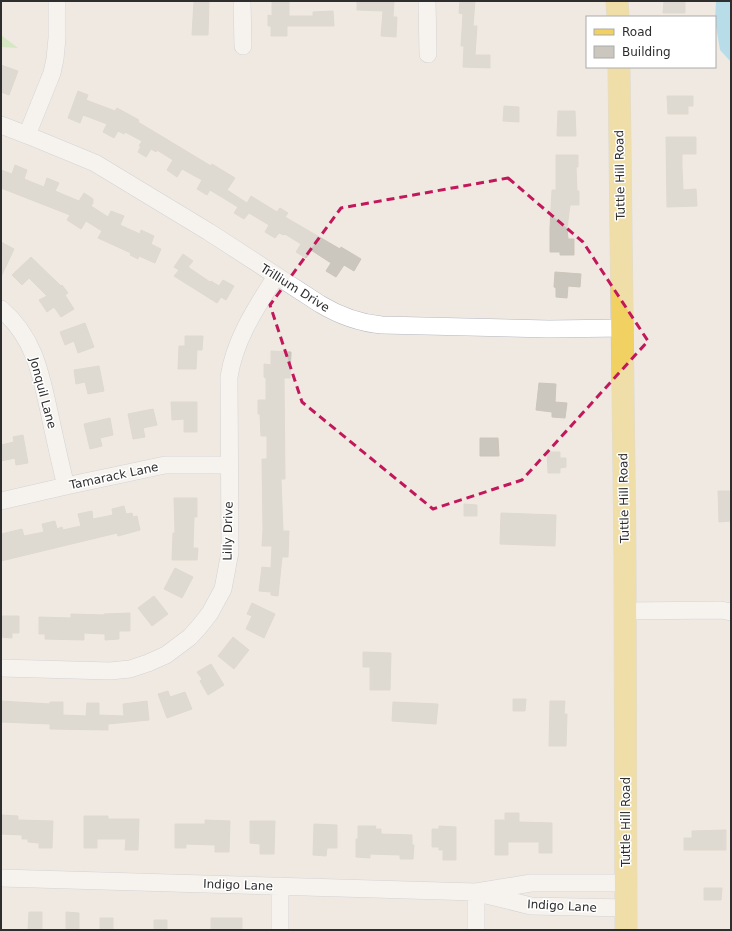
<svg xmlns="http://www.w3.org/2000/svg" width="732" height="931" viewBox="0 0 732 931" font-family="'DejaVu Sans',sans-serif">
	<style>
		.green { fill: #b6e59e }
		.water { fill: #75cff0 }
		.building { fill: #cbc7bf; stroke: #cbc5ba }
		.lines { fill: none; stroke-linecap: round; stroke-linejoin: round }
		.minor-casing { stroke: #b4b7c1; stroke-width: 18 }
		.major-casing { stroke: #c9c9c9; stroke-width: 23 }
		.minor { stroke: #fff; stroke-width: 17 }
		.major { stroke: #f2d163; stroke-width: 22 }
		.marked { fill: none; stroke: #c2185b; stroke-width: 3; stroke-dasharray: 8 5; stroke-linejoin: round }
		.labels { text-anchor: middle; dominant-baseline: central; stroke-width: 3; stroke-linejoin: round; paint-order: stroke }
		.street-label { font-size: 12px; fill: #2e2e2e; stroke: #fff }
	</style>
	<rect width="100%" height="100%" fill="#efe9e1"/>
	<!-- green -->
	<path class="green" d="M1,35L18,48L1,47Z"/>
	<!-- water -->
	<path class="water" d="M716,1H731V62L720,50L715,20Z"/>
	<!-- building -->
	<path class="building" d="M194,1H209L208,35H192Z
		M272,1H289V16H313V12L333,11L334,26H287V36H271V26H268V15L272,16Z
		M357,1H394L393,17H397L396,37L381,36L383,11L357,10Z
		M460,1H475L473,26H477L475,55H490V68L463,67L464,46H461L463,14L459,13Z
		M664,1H685V13H663Z
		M1,65L18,71L9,95L1,92Z
		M78,91L88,95L86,100L115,111L117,108L139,120L138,122L211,166L212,164L235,178L227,190L247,203L251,196L277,212L280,208L288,213L285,217L340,249L341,247L361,259L354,271L344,265L336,277L326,271L331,263L311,250L306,258L296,252L301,244L285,234L284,235L279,233L275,238L265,232L269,225L249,213L244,219L234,213L238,207L210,190L207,195L197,189L202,180L182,169L177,177L167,170L173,160L157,150L156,152L151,149L146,157L138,152L141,146H139L142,141L125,132L124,134L118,131L114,138L103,132L107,124L83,115L80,123L68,118Z
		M667,96H693V106H688V114H668Z
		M504,106L519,107V122L503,121Z
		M558,111H575L576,136H557Z
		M666,137H696V154H682V167L683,190L696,189L697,206L667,207Z
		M556,155H578V167H576L577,191H579V205H570L567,228L568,239H574V255H560V252H550V229L552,190H556Z
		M15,165L27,170L24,179L44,187L47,178L59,183L55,191L79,201L84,193L93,199V203L91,206L108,217L111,211L124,216L120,225L140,234L141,230L154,236L151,244L161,249L155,263L139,256L138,259L130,255L131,253L98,238L102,231L86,221L81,229L67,220L70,215L1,188V170L12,174Z
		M1,242L14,249L1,277Z
		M183,254L193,261L188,267L210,282L211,281L219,286L223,280L234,286L226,300L221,297L217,303L174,276L179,270L174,267Z
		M31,257L61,286L62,285L68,293L65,295L74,309L61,317L54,307L47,312L39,300L47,296L29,278L22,285L12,275Z
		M555,272L581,274L580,287L568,286L567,298L556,297V288L554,287Z
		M85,323L94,347L78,353L74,341L65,345L60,332Z
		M185,336H203L202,350H197L196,369H178L179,346H185Z
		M271,351L291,352L290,378H284L285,479H281L283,531H289L288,557H282L278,596L271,595V592L259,591L262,567L271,568L272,546H262L263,530L262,459H267V436H261L260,414H258V400H266V378L264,377V364L271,365Z
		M99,366L104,391L88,394L85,382L76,384L74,370Z
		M539,383L556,384L555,402L567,403L565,418L552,417V412L536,410Z
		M171,402H197V432H184V419L172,420Z
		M153,409L157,425L143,428L145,437L133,439L128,414Z
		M110,418L113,435L100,438L102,446L90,449L84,424Z
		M23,435L28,463L16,465L15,458L1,461V445L14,442L13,437Z
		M480,438H498L499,456H480Z
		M547,452H560V458H566V467L560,468V473H548Z
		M718,491H731V521L719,522Z
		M174,498H197V517H194L193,548H198L197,560H172L173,533H175Z
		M464,504L477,505V516H464Z
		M124,506L126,514L132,513L133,517L137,516L140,530L118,536L117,533L1,561V534L22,529L24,536L44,532L42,524L55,521L57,529L62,527L63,530L81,526L78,514L92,511L93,519L113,515L112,509Z
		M501,513L556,515L555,546L500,544Z
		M175,568L193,577L182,598L164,589Z
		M154,596L168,614L152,626L138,608Z
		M252,603L275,614L264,638L246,629L252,616L247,614Z
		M130,613V631H119V639L105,640V634L84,633V640L45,639V634H39V617L71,618V614L104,615V614Z
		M1,616H19V633H12V638L1,637Z
		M233,637L249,650L234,669L218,656Z
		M363,652L391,653L390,690H370V667H363Z
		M211,664L224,685L208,695L200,681L202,679L197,672Z
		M168,691L170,697L185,692L192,709L167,718L158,694Z
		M513,699H526L525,711H513Z
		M1,701L50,704V702H63V715L86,716L87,703H99V715L124,716L123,704L147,701L149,720L108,724V730L50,729V724L1,722Z
		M550,701H565L564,714H567L566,746H549Z
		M393,702L438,704L436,724L392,721Z
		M505,813H519V822L552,823V853H539V842H508V855H495V820H505Z
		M1,815L18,816V820L53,821L52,848H39V843L28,842V839H22V835L1,834Z
		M84,816H108V819H139L138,850H125L126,839H97V848H84Z
		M205,820L230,821L229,852H215V845L186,844V848H175V824H205Z
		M250,821H275L274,854H260V844L250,843Z
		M314,824L337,825V848H327L326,856L313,855Z
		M358,826H376L375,829H381V834L412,835V845H414L413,859H400V855L370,854V858L356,857V839H358Z
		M439,826L456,827V860H443V850H439V847H432V829H439Z
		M726,830V850H684V838H692V831Z
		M704,888H722L721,900H704Z
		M29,912H42V930H28Z
		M66,912L79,913V930H66Z
		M100,918H113V930H100Z
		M211,918H242V930H211Z
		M154,920H167V930H154Z"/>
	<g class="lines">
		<!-- minor casing -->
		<g class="minor-casing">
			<path id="minor" d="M242,1L243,46
				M427,1L428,54
				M1,125L27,135L95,163L209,232L320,304C340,316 359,323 382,325L549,329L623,328
				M27,135L52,73L55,59L57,38V1
				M1,309C35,338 41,375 50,416C55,439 60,463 66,486
				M1,501L66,486L165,465H229
				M625,611L721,610L731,612
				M1,668L110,671L130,669L148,663L166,655L190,637L199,627L210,613L223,589L230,552L229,377C235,339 256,308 276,276
				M1,878L476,892L531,883H626
				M280,886V930
				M476,892V930
				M482,894L531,906L626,908"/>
		</g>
		<!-- major casing -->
		<g class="major-casing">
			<path id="major" d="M617,1L618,17
				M619,67L625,556L626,930"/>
		</g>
		<!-- minor -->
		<use href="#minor" class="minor"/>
		<!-- major -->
		<use href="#major" class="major"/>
	</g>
	<!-- marked area -->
	<path d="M0 0H732V931H0ZM508,178L583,242L648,341L522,480L433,509L302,402L270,305L341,208Z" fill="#efe9e1" fill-opacity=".55" fill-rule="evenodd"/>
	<path class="marked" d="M508,178L583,242L648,341L522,480L433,509L302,402L270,305L341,208Z"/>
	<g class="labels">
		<!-- street labels -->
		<g class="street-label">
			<text transform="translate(620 175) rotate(-91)">Tuttle Hill Road</text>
			<text transform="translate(295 288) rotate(32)">Trillium Drive</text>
			<text transform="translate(43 393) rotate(75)">Jonquil Lane</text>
			<text transform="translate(114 476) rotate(-12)">Tamarack Lane</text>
			<text transform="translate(624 498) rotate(-91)">Tuttle Hill Road</text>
			<text transform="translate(228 531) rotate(-89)">Lilly Drive</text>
			<text transform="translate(626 822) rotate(-90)">Tuttle Hill Road</text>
			<text transform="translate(238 885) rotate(2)">Indigo Lane</text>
			<text transform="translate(562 906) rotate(3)">Indigo Lane</text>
		</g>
	</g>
	<!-- border -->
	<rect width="732" height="931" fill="none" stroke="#2e2e2e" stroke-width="4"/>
	<!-- legend -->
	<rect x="586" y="16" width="130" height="52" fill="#ffffff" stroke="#ababab"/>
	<rect x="594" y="29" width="20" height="6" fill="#f2d163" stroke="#ababab"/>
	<text x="622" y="36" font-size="12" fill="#2e2e2e">Road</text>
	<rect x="594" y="46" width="20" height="12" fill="#cbc7bf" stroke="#ababab"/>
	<text x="622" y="56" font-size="12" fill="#2e2e2e">Building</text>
</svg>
